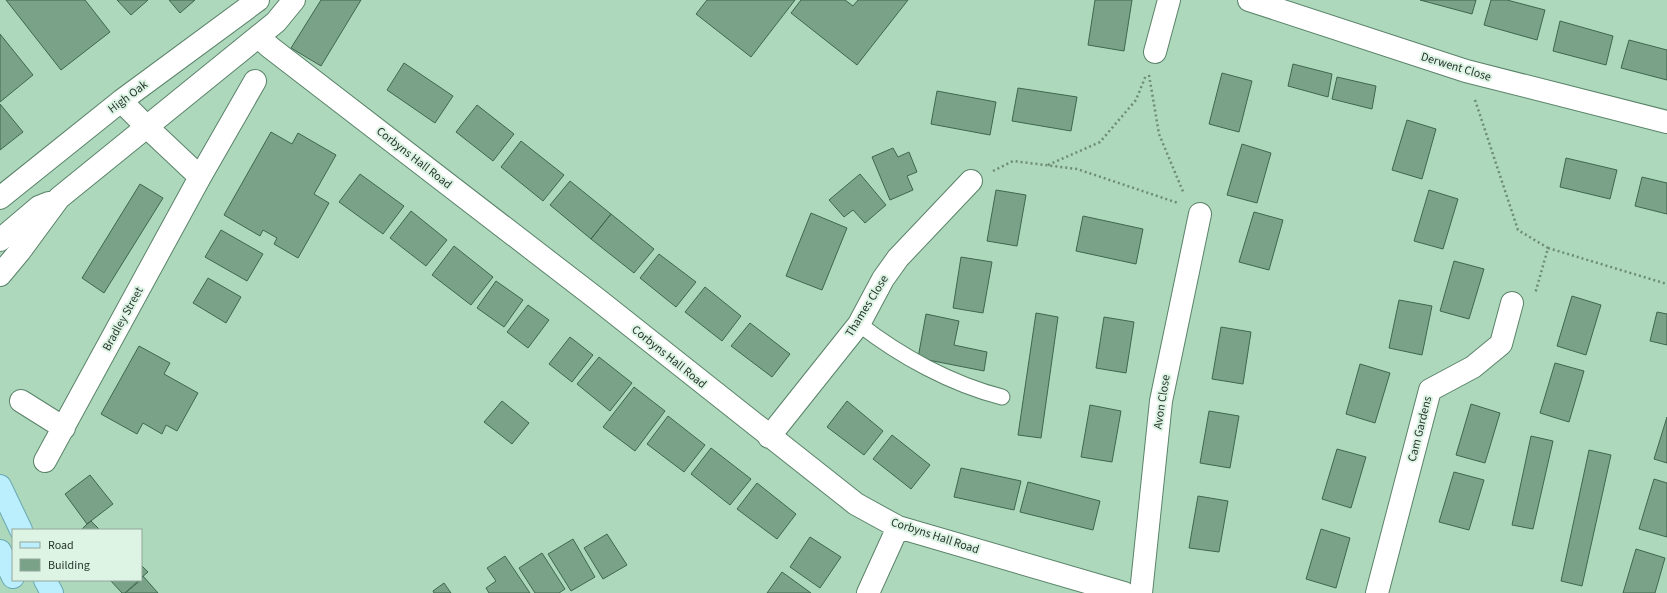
<svg xmlns="http://www.w3.org/2000/svg" width="1667" height="593" viewBox="0 0 1667 593" font-family="'Source Sans 3',sans-serif">
	<style>
		.building { fill: #79a288; stroke: #3f674e }
		.lines { fill: none; stroke-linecap: round; stroke-linejoin: round }
		.lane-casing { stroke: #5a8369; stroke-width: 17 }
		.street-casing { stroke: #5a8369; stroke-width: 24 }
		.secondary-casing { stroke: #5a8369; stroke-width: 24 }
		.primary-casing { stroke: #69a8b2; stroke-width: 24 }
		.path { stroke: #6d8b77; stroke-width: 2.5; stroke-dasharray: 2 3; stroke-linecap: butt }
		.lane { stroke: #fff; stroke-width: 15 }
		.street { stroke: #fff; stroke-width: 22 }
		.secondary { stroke: #fff; stroke-width: 22 }
		.primary { stroke: #bbeffd; stroke-width: 22 }
		.labels { text-anchor: middle; dominant-baseline: central; stroke-width: 4; stroke-linejoin: round; paint-order: stroke }
		.street-label { font-size: 12px; fill: #25362b; stroke: #ddf3e4 }
	</style>
	<rect width="100%" height="100%" fill="#add8bc"/>
	<!-- building -->
	<path class="building" d="M6,0H85L110,32L61,70Z
		M117,0H148L131,15Z
		M169,0H195L180,13Z
		M321,0H361L321,66L291,48Z
		M707,0H795L751,57L696,14Z
		M801,0H845L853,6L858,0H908L857,65L791,13Z
		M1095,0H1132L1124,51L1088,45Z
		M1420,0H1476L1472,14Z
		M1491,0H1507L1545,10L1537,40L1484,25Z
		M1560,21L1613,36L1606,65L1553,51Z
		M0,34L33,75L0,102Z
		M1629,40L1667,50V80L1621,68Z
		M404,63L453,96L435,123L387,90Z
		M1293,64L1332,74L1328,97L1288,86Z
		M1222,73L1252,81L1239,132L1209,124Z
		M1337,77L1376,86L1372,109L1332,99Z
		M1018,88L1077,97L1071,131L1012,121Z
		M937,91L996,102L990,135L931,124Z
		M0,104L23,132L0,150Z
		M477,105L514,134L493,161L456,132Z
		M1407,120L1436,129L1422,179L1392,170Z
		M271,132L292,144L298,133L336,155L314,194L329,203L298,258L274,244L277,238L263,230L260,236L224,215Z
		M521,141L564,175L543,201L501,167Z
		M1242,144L1271,153L1257,203L1227,195Z
		M893,148L898,157L909,152L917,172L907,176L913,190L890,200L872,157Z
		M1566,158L1617,170L1610,199L1560,187Z
		M360,174L404,206L383,234L339,202Z
		M860,174L886,205L865,223L853,210L844,217L829,200Z
		M1642,177L1667,183V214L1635,206Z
		M570,181L611,214L591,239L550,205Z
		M140,184L163,198L104,293L82,278Z
		M996,190L1026,195L1017,246L987,241Z
		M1429,190L1458,199L1443,249L1414,241Z
		M411,211L447,240L426,266L390,238Z
		M1254,212L1283,220L1269,270L1239,262Z
		M811,213L847,228L822,290L786,276Z
		M611,214L654,249L634,273L591,239Z
		M1083,216L1143,229L1136,264L1076,251Z
		M221,230L263,254L247,281L205,257Z
		M454,246L493,277L471,305L432,275Z
		M659,254L696,282L676,307L640,278Z
		M961,257L992,262L983,313L953,308Z
		M1454,261L1484,269L1469,319L1440,311Z
		M208,278L241,297L226,323L193,303Z
		M496,281L523,300L504,327L477,308Z
		M705,287L741,316L722,341L685,312Z
		M1572,296L1601,305L1586,355L1557,346Z
		M1399,300L1432,306L1422,355L1389,348Z
		M528,305L549,320L528,348L507,332Z
		M1657,312L1667,314V345L1650,341Z
		M1036,313L1058,317L1041,438L1018,435Z
		M926,314L959,321L954,345L987,352L984,371L918,358Z
		M1104,317L1134,322L1126,373L1096,368Z
		M750,323L790,354L772,377L731,346Z
		M1221,327L1251,332L1243,384L1212,379Z
		M570,337L593,355L572,382L549,364Z
		M139,346L170,363L164,374L198,393L177,431L166,425L162,434L143,423L137,434L101,414Z
		M599,357L632,383L610,411L577,384Z
		M1555,363L1584,371L1569,422L1540,413Z
		M1360,364L1390,373L1375,423L1346,414Z
		M634,387L665,411L635,451L603,427Z
		M502,401L529,423L512,444L484,422Z
		M847,401L883,431L864,455L827,427Z
		M1471,404L1500,413L1485,463L1456,455Z
		M1090,405L1121,411L1112,462L1081,457Z
		M1209,411L1239,416L1230,468L1200,463Z
		M668,416L705,445L684,472L647,444Z
		M1667,417V463L1654,459Z
		M892,435L930,465L911,489L873,459Z
		M1531,436L1553,441L1533,529L1512,525Z
		M711,448L751,479L730,505L691,474Z
		M1337,449L1366,457L1351,508L1322,499Z
		M1589,450L1611,455L1582,586L1561,581Z
		M961,468L1021,481L1014,510L954,497Z
		M1454,472L1484,480L1469,530L1439,522Z
		M90,475L113,504L87,524L65,494Z
		M1654,479L1667,483V537L1639,529Z
		M1028,482L1100,501L1093,530L1020,512Z
		M757,483L796,514L777,539L737,509Z
		M1198,496L1228,501L1219,552L1189,548Z
		M91,521L100,530H81L87,524Z
		M1321,529L1350,538L1336,588L1306,579Z
		M607,534L627,565L603,579L584,548Z
		M810,537L841,557L820,588L790,567Z
		M573,539L595,577L571,591L548,554Z
		M1636,549L1665,558L1655,593H1623Z
		M542,553L565,589L559,593H535L519,568Z
		M505,556L530,593H489L486,588L496,581L487,568Z
		M141,565L148,572L141,578Z
		M782,572L811,593H767Z
		M143,576L158,593H125L141,580Z
		M110,580H139L125,593H122Z
		M444,583L451,593H434L433,591Z"/>
	<g class="lines">
		<!-- lane casing -->
		<g class="lane-casing">
			<path id="lane" d="M859,324C900,356 951,384 1002,397"/>
		</g>
		<!-- street casing -->
		<g class="street-casing">
			<path id="street" d="M1249,0L1466,71L1667,122
				M258,37L271,48L597,299L856,504L898,527L1124,593
				M1155,52L1169,0
				M148,128L200,177
				M21,401L64,428
				M769,437L859,324L883,279L898,258L971,181
				M45,461L200,177L255,81
				M868,593L898,527
				M1141,593L1161,401L1200,214
				M1377,593L1430,390L1473,367L1501,344L1512,303"/>
		</g>
		<!-- secondary casing -->
		<g class="secondary-casing">
			<path id="secondary" d="M121,101L148,128
				M0,198L121,101L258,0
				M0,240L39,207L49,203
				M0,275L20,251L59,198L276,22L294,0"/>
		</g>
		<!-- primary casing -->
		<g class="primary-casing">
			<path id="primary" d="M0,486L21,530
				M0,551L13,577
				M45,580L52,593"/>
		</g>
		<!-- path -->
		<path class="path" d="M1149,75L1159,134L1184,194
			M1475,100L1518,230L1548,248L1535,294
			M1048,165L1100,142L1136,100L1146,75
			M993,171L1013,161L1077,169L1178,203
			M1548,248L1667,284"/>
		<!-- lane -->
		<use href="#lane" class="lane"/>
		<!-- street -->
		<use href="#street" class="street"/>
		<!-- secondary -->
		<use href="#secondary" class="secondary"/>
		<!-- primary -->
		<use href="#primary" class="primary"/>
	</g>
	<g class="labels">
		<!-- street labels -->
		<g class="street-label">
			<text transform="translate(1456 67) rotate(17)">Derwent Close</text>
			<text transform="translate(128 97) rotate(-37)">High Oak</text>
			<text transform="translate(414 158) rotate(38)">Corbyns Hall Road</text>
			<text transform="translate(867 306) rotate(-58)">Thames Close</text>
			<text transform="translate(123 319) rotate(-61)">Bradley Street</text>
			<text transform="translate(669 357) rotate(39)">Corbyns Hall Road</text>
			<text transform="translate(1162 402) rotate(-81)">Avon Close</text>
			<text transform="translate(1420 429) rotate(-76)">Cam Gardens</text>
			<text transform="translate(935 536) rotate(18)">Corbyns Hall Road</text>
		</g>
	</g>
	<!-- legend -->
	<rect x="12" y="529" width="130" height="52" fill="#ddf3e4" stroke="#93a79a"/>
	<rect x="20" y="542" width="20" height="6" fill="#bbeffd" stroke="#93a79a"/>
	<text x="48" y="549" font-size="12" fill="#25362b">Road</text>
	<rect x="20" y="559" width="20" height="12" fill="#79a288" stroke="#93a79a"/>
	<text x="48" y="569" font-size="12" fill="#25362b">Building</text>
</svg>
